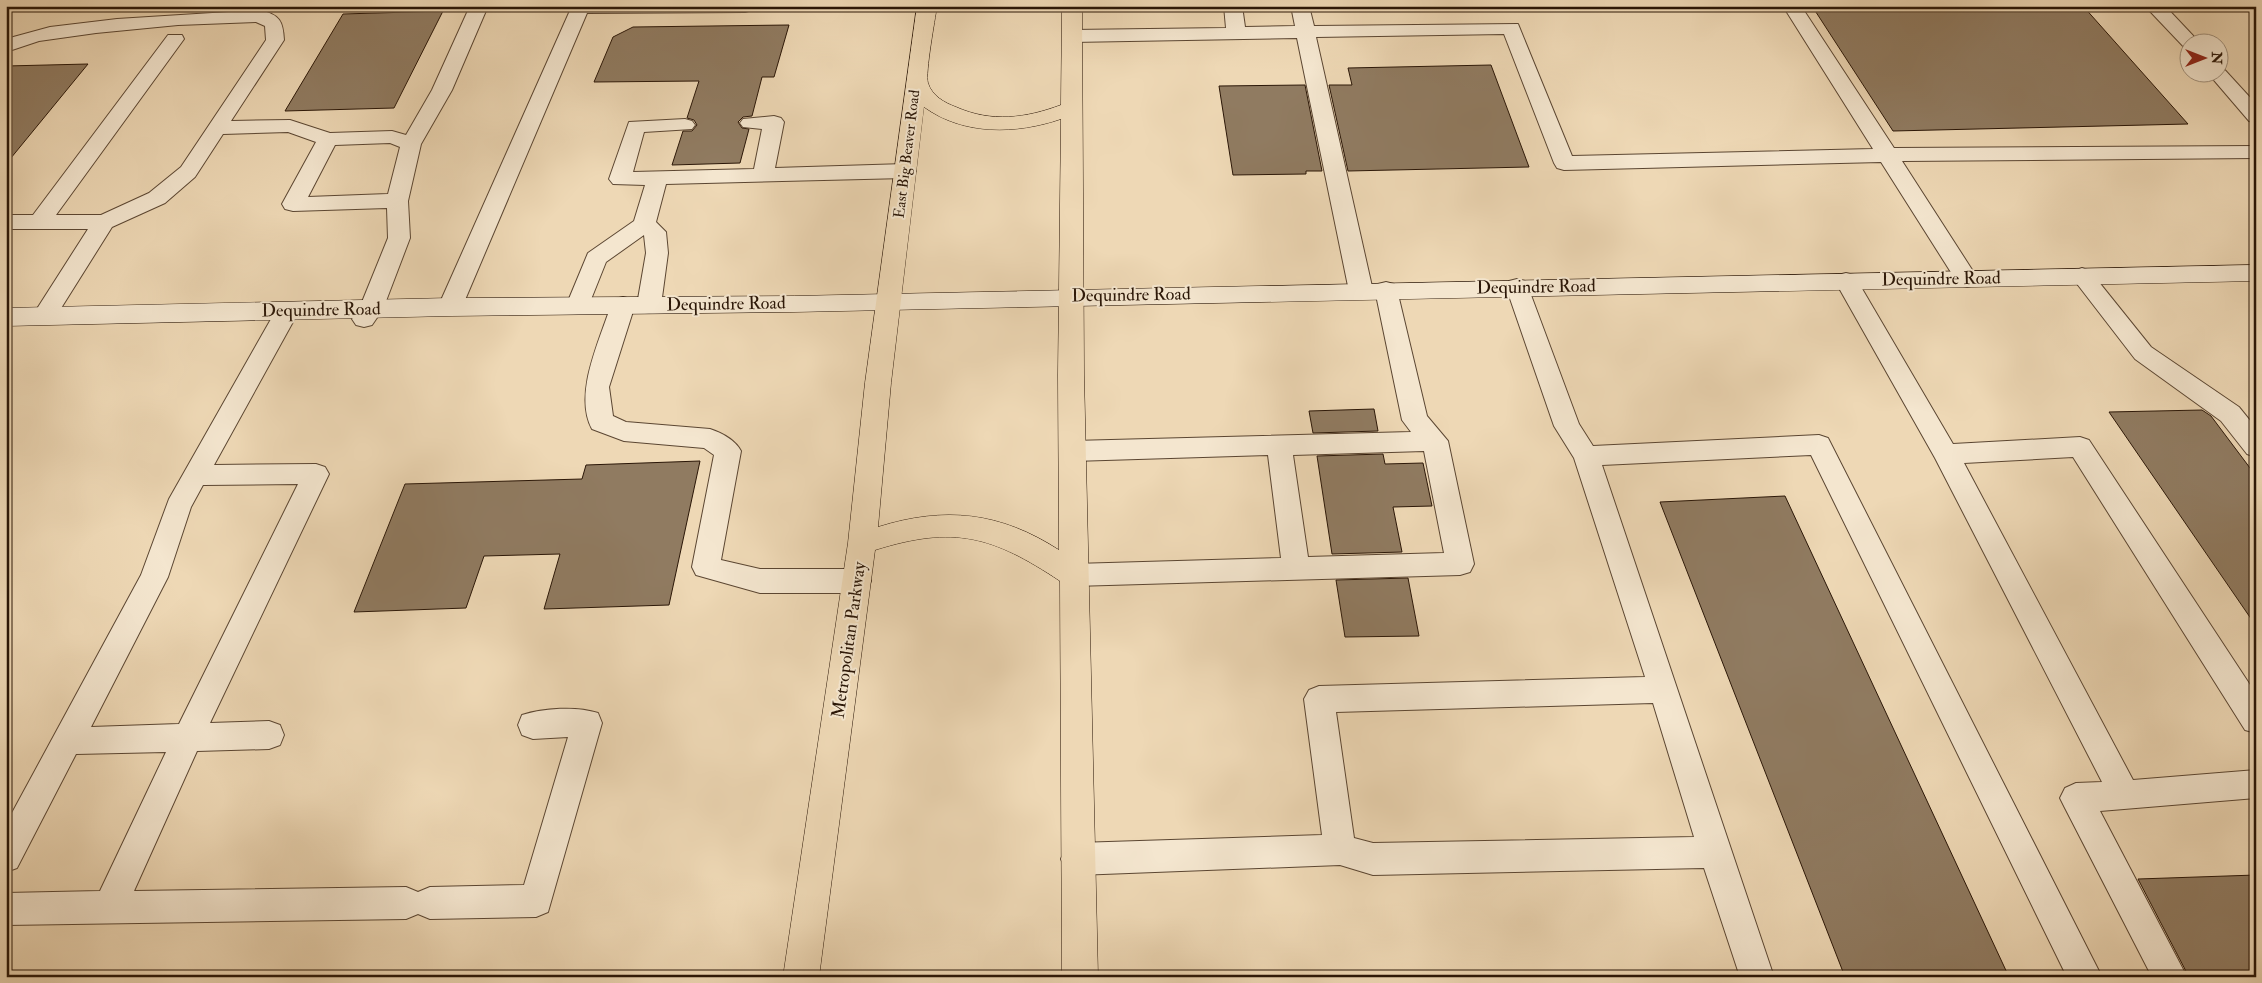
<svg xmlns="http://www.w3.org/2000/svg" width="2262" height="983" viewBox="0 0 2262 983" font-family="'IM FELL Double Pica',serif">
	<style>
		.building { fill: #907b61; stroke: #2a1607 }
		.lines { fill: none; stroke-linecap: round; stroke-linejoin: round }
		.service-casing { stroke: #5b4632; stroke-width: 2 }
		.secondary-casing { stroke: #2a1607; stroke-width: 1 }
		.primary-casing { stroke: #2a1607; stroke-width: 1 }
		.service { fill: #f4e6cf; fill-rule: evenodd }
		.secondary { fill: #f4e6cf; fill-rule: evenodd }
		.primary { fill: #eed8b5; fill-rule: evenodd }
		.labels { text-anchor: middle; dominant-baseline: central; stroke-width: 4; stroke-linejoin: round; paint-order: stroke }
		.far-street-label { font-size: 15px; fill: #2a1607; stroke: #f4e6cf }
		.street-label { font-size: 18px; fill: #2a1607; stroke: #f4e6cf }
	</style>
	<rect width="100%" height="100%" fill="#eed8b5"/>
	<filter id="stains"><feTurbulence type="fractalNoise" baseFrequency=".004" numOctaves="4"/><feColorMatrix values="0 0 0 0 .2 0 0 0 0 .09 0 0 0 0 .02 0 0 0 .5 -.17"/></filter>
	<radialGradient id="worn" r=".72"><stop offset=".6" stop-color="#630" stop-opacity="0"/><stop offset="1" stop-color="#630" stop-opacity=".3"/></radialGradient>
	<!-- building -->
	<path class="building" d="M1812,6H2083L2188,124L1893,131Z
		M443,11L394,108L285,111L343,14Z
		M789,25L774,77H762L752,116L743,117L738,122L742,128L749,129L740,163L672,165L683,131H692L697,125L694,120L687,118L699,81L594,82L613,37L633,27Z
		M88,64L6,164V66Z
		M1491,65L1529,167L1348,171L1329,85H1352L1348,68Z
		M1305,85L1322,171H1306V174L1233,175L1219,86Z
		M1374,409L1378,431L1313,433L1309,411Z
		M2202,410L2211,416L2256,476V626L2109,412Z
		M1383,454L1385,464L1423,463L1432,506L1393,507L1402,552L1332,554L1317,456Z
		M700,461L669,605L544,609L560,554L484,556L466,608L354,612L405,484L582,479L586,465Z
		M1785,496L2009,977H1845L1660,502Z
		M1408,578L1419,636L1345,637L1336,580Z
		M2256,875V977H2189L2138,879Z"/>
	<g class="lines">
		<!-- service casing -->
		<g class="service-casing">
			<path id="service" d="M470,6H488L452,90L421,144L408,201L410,238L383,309L372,325L364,327L356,325L352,319L360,307L388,238L387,208L293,211L285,209L282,204L316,142L288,132L223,134L195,177L165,203L112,227L53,321L45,323L37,321L33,315L88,229H6V215H33L168,35H182L184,39L56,215H101L149,193L181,167L266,40L265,26L256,22L178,25L96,33L39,41L6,52V39L50,27L117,19L260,10C280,15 283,21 284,40L231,121L290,120L330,133L392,131L406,135L432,90ZM390,143L400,147L388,194L308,197L335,145Z
				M572,6H754L752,10L745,12L587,13L462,307L458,313L450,315L442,313L438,307Z
				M1224,6H1242L1245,27L1295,26L1291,6H1309L1314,26L1518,24L1572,156L1873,149L1783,6H1801L1894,148L2256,146V158L1902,161L1978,279L1975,285L1967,287L1959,285L1881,162L1564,170L1557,168L1554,163L1504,34L1316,37L1373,291L1369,297L1361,299L1353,297L1349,291L1297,38L1072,42L1065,40L1063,36L1065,32L1072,30L1226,28Z
				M2145,6H2165L2199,42H2190V48L2183,46Z
				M2220,67L2223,68L2256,104V123L2249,121L2207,72H2220Z
				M774,116L781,118L784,122L775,168L905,164L912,166L916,171L912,176L905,178L666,184L656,222L666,232L668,253L661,305L657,311L649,313L641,311L637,305L646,253L644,235L606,262L586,312L578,314L570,312L566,306L588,253L634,221L645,185L613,184L609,179L629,122L685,119L692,121L695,125L692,129L644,132L633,172L754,169L762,129L743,127L740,123L743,119Z
				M2082,268L2090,271L2151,347L2239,407L2256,428V457L2247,454L2221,421L2135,359L2071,276L2074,271Z
				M1846,273L1854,275L1953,444L2080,437L2089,440L2256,694V733L2245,730L2073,457L1964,463L2133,780L2256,770V798L2100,811L2187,977H2152L2065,808L2060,798L2065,788L2076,783L2102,782L1935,458L1835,281L1838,275Z
				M1517,279L1525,281L1528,287L1579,424L1593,446L1819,435L1828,438L2102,977H2067L1811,455L1602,465L1774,977H1740L1704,868L1373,875L1340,865L1077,875L1066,870L1061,859L1066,848L1077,843L1322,835L1304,699L1309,690L1319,686L1645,677L1574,458L1554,426L1506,287L1509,281ZM1653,703L1694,837L1373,843L1354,838L1336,712Z
				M1386,282L1394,284L1397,290L1427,416L1448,441L1474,564L1470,572L1460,575L1074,586L1064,583L1060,575L1064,567L1074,564L1281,558L1268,455L1073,461L1064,458L1060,451L1064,444L1073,441L1411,432L1402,420L1375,290L1378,284ZM1424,451L1444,553L1308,557L1293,455Z
				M623,297L631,299L635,305L609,387L613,416L626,422L710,429C722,433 735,440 741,451L721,560L760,569H857L867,573L871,581L867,589L857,593H760L696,575L692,567L714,455L704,448L624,441L592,429C573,394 600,340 611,305L615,299Z
				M287,303L295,305L299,311L214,465L316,464L325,467L329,474L210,723L269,721L280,725L284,735L280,745L269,749L197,751L134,891L406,887L418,892L430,887L524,885L568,737L533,739L522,735L518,725L522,715C543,708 577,706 598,713L602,723L548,912L536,917L430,919L418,914L406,919L6,925V893L100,891L166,752L76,754L17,868L6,872V824L141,575L169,499L279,305ZM298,484L179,724L91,727L168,577L191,507L203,485Z"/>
		</g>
		<!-- secondary casing -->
		<g class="secondary-casing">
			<path id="secondary" d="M2256,265V281L794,312L450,316L6,326V308L450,298L794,296Z"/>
		</g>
		<!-- primary casing -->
		<g class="primary-casing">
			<path id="primary" d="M917,6H937C935,20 925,73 928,83C932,96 945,103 956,107C992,123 1026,118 1061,105L1062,6H1082L1084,375L1098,977H1062L1060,581C992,536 955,525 875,550L819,977H783L848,543L865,383ZM924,107C964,136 1017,134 1061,119L1058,375L1059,550C1000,512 945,506 878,527L891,383Z"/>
		</g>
		<!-- service -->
		<use href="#service" class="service"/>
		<!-- secondary -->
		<use href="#secondary" class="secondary"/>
		<!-- primary -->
		<use href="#primary" class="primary"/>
	</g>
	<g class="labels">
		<!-- far-street labels -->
		<g class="far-street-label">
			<text transform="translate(907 154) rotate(-83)">East Big Beaver Road</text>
		</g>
		<!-- street labels -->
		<g class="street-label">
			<text transform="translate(1941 279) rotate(-1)">Dequindre Road</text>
			<text transform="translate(1536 287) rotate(-1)">Dequindre Road</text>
			<text transform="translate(1131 295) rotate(-1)">Dequindre Road</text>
			<text transform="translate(726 304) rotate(-1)">Dequindre Road</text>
			<text transform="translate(321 310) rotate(-1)">Dequindre Road</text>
			<text transform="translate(849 640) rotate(-82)">Metropolitan Parkway</text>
		</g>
	</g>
	<!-- margin -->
	<rect width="2262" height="983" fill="none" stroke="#eed8b5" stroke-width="25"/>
	<rect x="8" y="8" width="2247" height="968" fill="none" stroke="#2a1607" stroke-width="2.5"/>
	<rect x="12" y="12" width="2237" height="958" fill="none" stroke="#2a1607"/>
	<!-- north arrow -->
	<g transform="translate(2204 58) rotate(90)"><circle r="24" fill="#f4e6cf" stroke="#a3937f"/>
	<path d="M0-4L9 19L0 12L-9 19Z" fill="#8f2418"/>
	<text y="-8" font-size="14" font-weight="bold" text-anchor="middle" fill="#2a1607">N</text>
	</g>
	<rect width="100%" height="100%" filter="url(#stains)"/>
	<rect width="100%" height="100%" fill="url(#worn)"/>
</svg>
